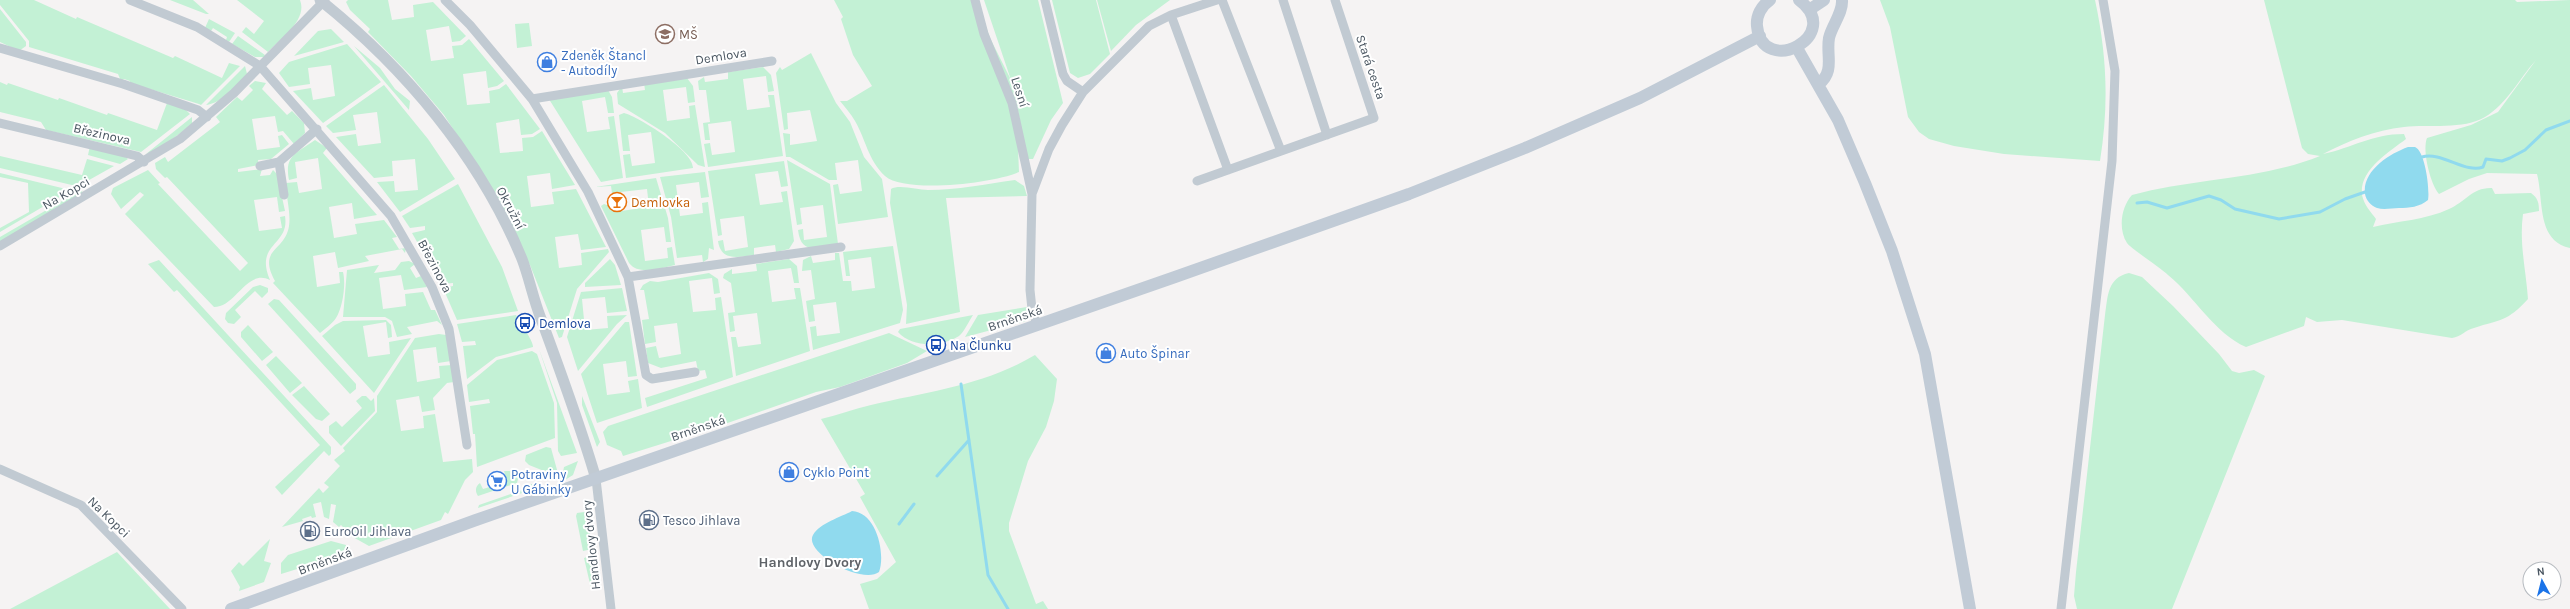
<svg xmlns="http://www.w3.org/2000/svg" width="2570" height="609" viewBox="0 0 2570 609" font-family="Karla,sans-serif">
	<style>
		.green { fill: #c3f1d5 }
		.water { fill: #90daee }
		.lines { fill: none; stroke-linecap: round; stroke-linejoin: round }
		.stream { stroke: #90daee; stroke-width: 3 }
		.minor { stroke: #c1cad2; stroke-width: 9 }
		.tertiary { stroke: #c1cad2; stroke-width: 11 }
		.secondary { stroke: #c1cbd6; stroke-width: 12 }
		.labels { text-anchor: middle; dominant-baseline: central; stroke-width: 4; stroke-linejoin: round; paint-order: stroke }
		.education-label { font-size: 13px; fill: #785e54; stroke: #fff; text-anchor: start }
		.shop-label { font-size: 13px; fill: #366cbe; stroke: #fff; text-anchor: start }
		.street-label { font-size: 13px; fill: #4a5661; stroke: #fff }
		.food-label { font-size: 13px; fill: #c56008; stroke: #fff; text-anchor: start }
		.transit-label { font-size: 13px; fill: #164399; stroke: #fff; text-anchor: start }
		.service-label { font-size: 13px; fill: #4e5e75; stroke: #fff; text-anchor: start }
		.neighbourhood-label { font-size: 14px; font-weight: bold; fill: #5f6368; stroke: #fff }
	</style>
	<rect width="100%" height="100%" fill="#f5f3f3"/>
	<!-- green -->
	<path class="green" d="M0,0H34L76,19L77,17L173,58L175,56L222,78L229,63L240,66L201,105L199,104L130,83V81L124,79L121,81L118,74L29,47V41L0,5Z
		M170,0H193L209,14H206Z
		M237,0H300C308,20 280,39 268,52L242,32L246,27L254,34L264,21Z
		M348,0H388L392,20L414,17L413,5L433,2L466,36L460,41L452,42L449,26L426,30L431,61L454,58L452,46L462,45L469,39L504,81L497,86L488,88L486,71L463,74L467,105L490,103L489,91L499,89L506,84L540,129L532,134L521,135L519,119L496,123L500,153L523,151L522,138L533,137L542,131L575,185L552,189L550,173L527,176L531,207L554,204L552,192L576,189L606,247L581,250L578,234L555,237L559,268L582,265L581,253L608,249L609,252L577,289L562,337L559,338L530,265L470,155L444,115L411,76L368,32L370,29L350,10L346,2Z
		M834,0H977L990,38L1011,80L984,0H1038L1063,103L1051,120L1033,159H1027L1016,100L1019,172C995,183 905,194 885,176C868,160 866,140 855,121C851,114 845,107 840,101H847L872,86L853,55L841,19L843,17Z
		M1052,0H1096L1110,54L1090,74L1078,78L1070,73Z
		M1097,0H1170L1136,25L1111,51Z
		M1880,0H2095C2107,56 2109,104 2100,161L2004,154L1954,146L1929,139L1919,132L1908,117L1890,27Z
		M2264,0H2515L2517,2L2570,0V248C2536,240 2544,201 2537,174L2487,173L2469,179L2439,194C2430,183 2422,150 2427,138L2471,125L2498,112L2536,60C2519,79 2507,104 2485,117C2463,130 2429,124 2404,127C2375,130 2348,141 2323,154C2352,148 2372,134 2404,134L2406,139C2389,152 2359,170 2362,195C2364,205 2371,212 2376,219L2373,227C2397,221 2426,220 2449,209C2465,202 2473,187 2492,188L2495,194L2531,193C2538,198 2539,203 2539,211L2523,214C2519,243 2526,270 2528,299C2507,322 2501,319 2474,328C2465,330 2461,337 2452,338L2342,320L2317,322L2306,317L2304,326L2246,347C2214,333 2195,297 2168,275C2162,269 2129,247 2127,243C2118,229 2121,207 2132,195C2194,178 2260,180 2320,156L2308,154L2302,148Z
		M0,9L26,42V46L19,51L0,42Z
		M209,19L235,33L229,42L226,40L227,37L213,28L211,31L205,28Z
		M529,23L532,46L517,48L515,24Z
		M331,29L344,42L294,56L318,31Z
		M238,36L265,55L264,57H255L232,44Z
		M347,44L381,82L323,123L293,91L311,88L313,100L335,96L331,65L308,68L310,84L289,87L279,73L289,62Z
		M354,46L380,68L395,89L410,101L409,110Z
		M811,53L836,103L850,122L864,157L882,179L888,217L838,224L833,185L838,184L840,194L862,191L858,160L835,163L837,180H829L790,157H786L783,133L790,134V145L817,141L810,110L787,113L788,129L784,130L776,73L780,67L782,70Z
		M245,66L247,74C237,86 222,103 206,105Z
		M763,67L771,75L774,91L768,92L766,76L743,79L747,110L770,107L768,95H774L783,156L708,167L704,144L710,143L712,155L735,152L731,121L708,124L710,140H705L703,123L710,122L706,90H699L698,81L704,77L705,82L728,79V72Z
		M687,78L693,86L695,102L688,103L686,87L663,90L667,121L690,118L689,106L695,105L705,167L698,165L665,133L618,104L617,93L622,86L623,93L645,90L644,83Z
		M255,81L266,83L262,89L287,115L292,111L304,123L305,133L294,144L283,131L278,132L275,116L252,119L257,150L280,147L278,136L282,135L289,144L271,159L258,160L259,165L238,169V172L262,169L260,176L270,175L273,170L277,174L285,211L279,212L277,197L254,200L259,231L282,228L280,217L285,216C290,246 254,243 270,280C247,268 236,307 214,307L125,214L144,195L140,192L121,209L111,194L113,188L148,170L160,183L158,184L240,271L248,263L167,177L165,178L156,169L155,163L165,157L168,162L220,122L216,117L237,97L242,101L253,90L249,86Z
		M0,82L7,85L8,83L58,100L59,98L107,115L108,113L157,130L167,103L186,110L190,114L141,152L46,130L41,122L0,112Z
		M384,85L428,139L455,179L400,212L377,182L394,181L395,192L418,190L415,159L392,161L393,176L374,178L336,137L356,134L358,146L381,143L377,112L353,115L356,130L333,133L326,126Z
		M608,90L612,97L614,113H608L605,97L582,101L587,132L610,129L608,117L614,116L623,178L601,182L547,96Z
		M624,113C639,117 694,151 693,168L626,178L623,155L630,154L632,166L655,163L651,132L628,135L630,151H623L619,115Z
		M192,117V124L157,151L146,154Z
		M315,140L327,148L323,153L377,215L354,219L352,203L329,207L334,238L357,234L355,224L384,220L397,237L392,238L399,249L406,248L405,253L402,249L365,256L369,261L338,268L335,252L313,256L317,287L340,283L339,272H343C346,284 343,307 336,318C332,324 325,329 320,333L273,283L275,281C257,248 285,252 289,226C291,212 286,198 286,183L297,182L299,193L322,189L318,158L295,162L297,178L289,180C284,155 297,153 315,140Z
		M90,146L124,156L128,159L120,164L88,155Z
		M0,156L82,175L87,159L114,166L82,184L76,186L0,168Z
		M787,160L830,184L838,244C818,247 801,256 798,230L803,229L804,240L827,237L823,205L800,208L802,224L797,225Z
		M784,161L788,186L781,187L778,171L755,174L760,205L783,202L781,192L787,191L794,241L789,249L776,252L775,245L754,248V255C739,257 721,262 718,241L723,240L725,251L748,247L744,216L720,219L722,235L718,236L708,171Z
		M705,172L709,197L701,198L699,182L676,185L680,216L703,213L702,203L708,202L714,250L709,248L708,259L703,262L702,255L677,258L671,217L660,177Z
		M0,173L66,189L68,192L0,232V228L29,212L28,183L0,177Z
		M656,178L668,218L671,242H666L664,227L641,230L645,261L668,258L667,248L672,247L675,265C661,268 639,276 629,263L601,206L604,204L613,207L614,212L649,207L647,189L612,193L611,186L595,187Z
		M1015,180L1024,186L1027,196L946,198L960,312L906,324L907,305L890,203L891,189C899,184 918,190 928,190C957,190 986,184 1015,180Z
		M458,184L502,267L518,311L457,320L443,288L453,286V283L441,284L412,233L425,230V226L410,228L402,216Z
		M81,190L84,194L0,242V237Z
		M893,246L903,310L900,323L813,350L810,327L816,326L817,336L840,333L836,302L813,305L815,321L809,322L806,301L815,299L811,270L802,271L803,260L811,256L813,263L835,260V253H839L843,281H851L852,291L875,288L871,257L848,260L850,276H846L843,252Z
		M610,259L615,265L621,285L585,287V283Z
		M789,259L797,266L799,283H794L791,268L768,271L772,302L796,299L794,288H800L810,351L736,376L731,337H736L738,347L761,344L757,313L733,316L735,331L730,332L728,313L735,312L731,283L723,278L724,274L732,269V274L757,271L756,264Z
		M159,260L331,447V454L329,456L324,451L282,495L275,487L320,445L177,290L174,292L148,264Z
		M409,261L415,264L410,268L416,278L421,276L427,287L404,290L401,275L379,278L383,309L406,306L405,294L423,292L431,310H435L442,325L437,321L407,327L412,334L397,337L392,321L385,317H343L347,270L379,265L374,273L395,270L401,262Z
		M709,273L718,279L720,293L714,294L712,278L689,281L693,312L716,310L715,298L721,297L733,377L647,407L645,398L707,378L705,370L698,371L696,361L661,368L648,363L646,348L656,346L659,358L681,354L677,323L654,326L656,342L645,344L642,320L649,319L644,290H640L643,285L650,281L658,282Z
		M2129,273L2142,277L2173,306L2219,354L2232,371L2239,373L2254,370L2265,376L2172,609H2077L2074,596L2076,572L2105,315C2108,296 2107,278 2129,273Z
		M260,285L268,288V292L262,298L255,291L235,310L241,317L234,324L228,323L225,319L226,313L253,287Z
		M622,288L627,311L607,313L605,297L582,299L585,330L608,328L607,316L627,315L617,324L578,371L567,337L581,292Z
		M274,299L279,300L356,384V389L350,394L268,304Z
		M1027,307L1030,310L1026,321L965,337L978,315Z
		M516,315C520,322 534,342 533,347L496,357L467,379L463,346L476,345L475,341L462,342L457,324Z
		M973,315C969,321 964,332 959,336C942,347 912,348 898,332L900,329Z
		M386,320L391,325L392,337L388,338L386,322L363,326L368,357L390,354L389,342L411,338L374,393L322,336L335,325L343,321Z
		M625,322H629L637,376L628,377L626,361L603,364L607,395L630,392L628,381L638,379L642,408L597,423L581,374Z
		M248,325L273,352L262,361L241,337V332Z
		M889,333L927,351L907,363L840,387L816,392L719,426L623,456L621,451L607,445L603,432L608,426Z
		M439,334L446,335L451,361L438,363L436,347L413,350L417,382L440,378L439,366L452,365L454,382L447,383L433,398L435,410L422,412L419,396L396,400L401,431L424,428L423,416L435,414L443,462L472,459L473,472L465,480L448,514L445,512L441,520L369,546L344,532L346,530L341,525L339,527L333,522L336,505L331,504L329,519L324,517L321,502L313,504L316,517L312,518L311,516L302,519L303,521L282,527L319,488L323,493L329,487L324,483L340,466L334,460L345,451L343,448L377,412V396L415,338Z
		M539,349L577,453L561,456L558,451L557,403Z
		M532,351L537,354L554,403L555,438L477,467L475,434H473L470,406L490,403L489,399L469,402L467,385L497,360Z
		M1035,355L1057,379L1054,401L1046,427L1028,461L1009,523V531L1036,604L1043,601L1048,609H869L860,584L877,579L896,562L860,497L865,494L821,419C838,415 854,409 871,405C929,391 983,386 1035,355Z
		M276,356L302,383L290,393L266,365Z
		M304,386L330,414L322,421L316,419L292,395Z
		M362,396H366L371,401L374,398L375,411L341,446L329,433V426L336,421L342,427L362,408L356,401Z
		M582,396L600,442L597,447L582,405Z
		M546,447L551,448L559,477L529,465L525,461L526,455Z
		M578,461L573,475L565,480L563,472L564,467Z
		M504,471H512L519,475L517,483L478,496C475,492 475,486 480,483L483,489L503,483L500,476L505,474Z
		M531,484H534V489L478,508L479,505L522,490Z
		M584,512H587L592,549L583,551L576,516L577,513Z
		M270,539L264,561L271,563L264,582L239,591L240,587L231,571L239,562L243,566Z
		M331,541L346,545L349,553L281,574V563L288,555Z
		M117,552L170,609H10Z
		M592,555L595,580L591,588L584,558Z"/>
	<!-- water -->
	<path class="water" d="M2408,147H2415C2425,151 2430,189 2428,200C2420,207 2409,208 2399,208C2392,208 2384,210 2377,208C2371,206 2366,200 2365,194C2362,171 2389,154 2408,147Z
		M852,511C876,512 886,553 879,572C862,585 803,552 813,535C820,523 841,517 852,511Z"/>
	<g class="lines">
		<!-- stream -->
		<path class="stream" d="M2422,157C2441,151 2466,174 2483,167L2486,159L2502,161L2510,158L2525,150L2546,130L2570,121
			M2137,203L2147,202L2167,208L2209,196L2221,200L2235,209L2279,219L2320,212L2345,199L2365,192
			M961,384L988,575L1008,609
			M937,476L969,440
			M899,524L914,504"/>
		<!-- minor -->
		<path class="minor" d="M130,0L197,27L260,66L391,216L432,287L449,329L467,445
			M445,0L470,25L532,99L588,192L628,277L646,375L652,379L695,372
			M975,0L984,34L1012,103L1032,194
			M1045,0L1063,74L1067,81L1083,92
			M1222,0L1281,151
			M1283,0L1327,135
			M1171,15L1228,170
			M0,48L123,84L198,110L207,117
			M532,99L772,61
			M0,123L137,156L144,162
			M260,166L279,162
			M1197,181L1374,118L1335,0
			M284,195L279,162L317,129
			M0,246L180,139L234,93L325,0
			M628,277L841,247
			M1037,325L1032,309L1030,290L1032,194L1049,149L1062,125L1083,92L1149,26L1171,15L1217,0
			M0,469L81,505L182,609
			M596,479L611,609
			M2061,609L2112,161L2115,71L2103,0"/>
		<!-- tertiary -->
		<path class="tertiary" d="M320,0C405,68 480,157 522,259C529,277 533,298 540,316C560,370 580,424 596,479"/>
		<!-- secondary -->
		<path class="secondary" d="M1770,0C1761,6 1756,16 1757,26C1762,79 1846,35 1799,0
			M1809,10L1824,0
			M1797,48L1838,120L1865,183L1892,251L1925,354L1970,609
			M1819,84C1835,71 1826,56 1829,38C1832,25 1843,13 1842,0
			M231,609L476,520L1175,277L1409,194L1525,148L1640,98L1760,36"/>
	</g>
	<!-- icons -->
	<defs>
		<g id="school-ring" transform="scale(1)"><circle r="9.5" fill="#fff" stroke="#8d6e63" stroke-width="1.5"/><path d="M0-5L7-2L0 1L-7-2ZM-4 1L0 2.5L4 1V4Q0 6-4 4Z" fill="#8d6e63"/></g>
		<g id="shop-ring" transform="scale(1)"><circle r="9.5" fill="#fff" stroke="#3f7fe0" stroke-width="1.5"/><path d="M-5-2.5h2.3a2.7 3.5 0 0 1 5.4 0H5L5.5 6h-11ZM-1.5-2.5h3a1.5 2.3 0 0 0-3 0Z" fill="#3f7fe0"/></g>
		<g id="bar-ring" transform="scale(1)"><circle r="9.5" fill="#fff" stroke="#e8710a" stroke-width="1.5"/><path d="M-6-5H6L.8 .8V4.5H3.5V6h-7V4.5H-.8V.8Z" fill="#e8710a"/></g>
		<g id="bus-ring" transform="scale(1)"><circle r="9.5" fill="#fff" stroke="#1a4fb4" stroke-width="1.5"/><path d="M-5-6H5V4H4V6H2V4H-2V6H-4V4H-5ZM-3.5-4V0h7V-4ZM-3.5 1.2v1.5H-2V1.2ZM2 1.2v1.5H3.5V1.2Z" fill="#1a4fb4"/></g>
		<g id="supermarket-ring" transform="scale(1)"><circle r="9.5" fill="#fff" stroke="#3f7fe0" stroke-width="1.5"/><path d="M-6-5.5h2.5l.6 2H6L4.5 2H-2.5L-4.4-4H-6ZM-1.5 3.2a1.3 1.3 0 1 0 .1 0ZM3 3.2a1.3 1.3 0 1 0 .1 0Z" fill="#3f7fe0"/></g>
		<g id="fuel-ring" transform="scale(1)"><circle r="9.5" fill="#fff" stroke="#5c6f8a" stroke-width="1.5"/><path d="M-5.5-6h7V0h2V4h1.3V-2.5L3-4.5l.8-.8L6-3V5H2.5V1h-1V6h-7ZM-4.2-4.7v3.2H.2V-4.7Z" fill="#5c6f8a"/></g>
	</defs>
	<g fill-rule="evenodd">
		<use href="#school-ring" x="665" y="34"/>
		<use href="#shop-ring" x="547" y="62"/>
		<use href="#bar-ring" x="617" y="202"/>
		<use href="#bus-ring" x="525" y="323"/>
		<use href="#bus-ring" x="936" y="345"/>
		<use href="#shop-ring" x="1106" y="353"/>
		<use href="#shop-ring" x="789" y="472"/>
		<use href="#supermarket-ring" x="497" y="481"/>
		<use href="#fuel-ring" x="649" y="520"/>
		<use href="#fuel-ring" x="310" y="531"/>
	</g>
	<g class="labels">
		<!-- education labels -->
		<g class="education-label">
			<text x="679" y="34">MŠ</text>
		</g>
		<!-- shop labels -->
		<g class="shop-label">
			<text x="561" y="55">Zdeněk Štancl<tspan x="561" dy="15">- Autodíly</tspan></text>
			<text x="1120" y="353">Auto Špinar</text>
			<text x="803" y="472">Cyklo Point</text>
			<text x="511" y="474">Potraviny<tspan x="511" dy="15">U Gábinky</tspan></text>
		</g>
		<!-- street labels -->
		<g class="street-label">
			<text transform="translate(721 56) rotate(-9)">Demlova</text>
			<text transform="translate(1371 67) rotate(71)">Stará cesta</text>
			<text transform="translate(1020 92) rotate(72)">Lesní</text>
			<text transform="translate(102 134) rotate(13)">Březinova</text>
			<text transform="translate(66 193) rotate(-30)">Na Kopci</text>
			<text transform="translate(511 208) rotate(62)">Okružní</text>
			<text transform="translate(435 266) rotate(62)">Březinova</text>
			<text transform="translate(1015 318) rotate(-19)">Brněnská</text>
			<text transform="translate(698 428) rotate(-19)">Brněnská</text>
			<text transform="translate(109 517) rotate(44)">Na Kopci</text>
			<text transform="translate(591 545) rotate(-96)">Handlovy dvory</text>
			<text transform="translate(325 561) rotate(-20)">Brněnská</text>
		</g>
		<!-- food labels -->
		<g class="food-label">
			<text x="631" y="202">Demlovka</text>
		</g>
		<!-- transit labels -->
		<g class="transit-label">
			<text x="539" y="323">Demlova</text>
			<text x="950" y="345">Na Člunku</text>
		</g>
		<!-- service labels -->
		<g class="service-label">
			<text x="663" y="520">Tesco Jihlava</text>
			<text x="324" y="531">EuroOil Jihlava</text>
		</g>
		<!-- neighbourhood labels -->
		<g class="neighbourhood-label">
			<text x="810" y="562">Handlovy Dvory</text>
		</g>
	</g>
	<!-- north arrow -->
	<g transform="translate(2542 581) rotate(353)"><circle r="19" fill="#ffffff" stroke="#b7bbc0"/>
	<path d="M0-3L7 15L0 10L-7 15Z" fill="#1a73e8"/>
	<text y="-6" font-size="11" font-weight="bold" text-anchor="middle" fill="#4a5661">N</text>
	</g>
</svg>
